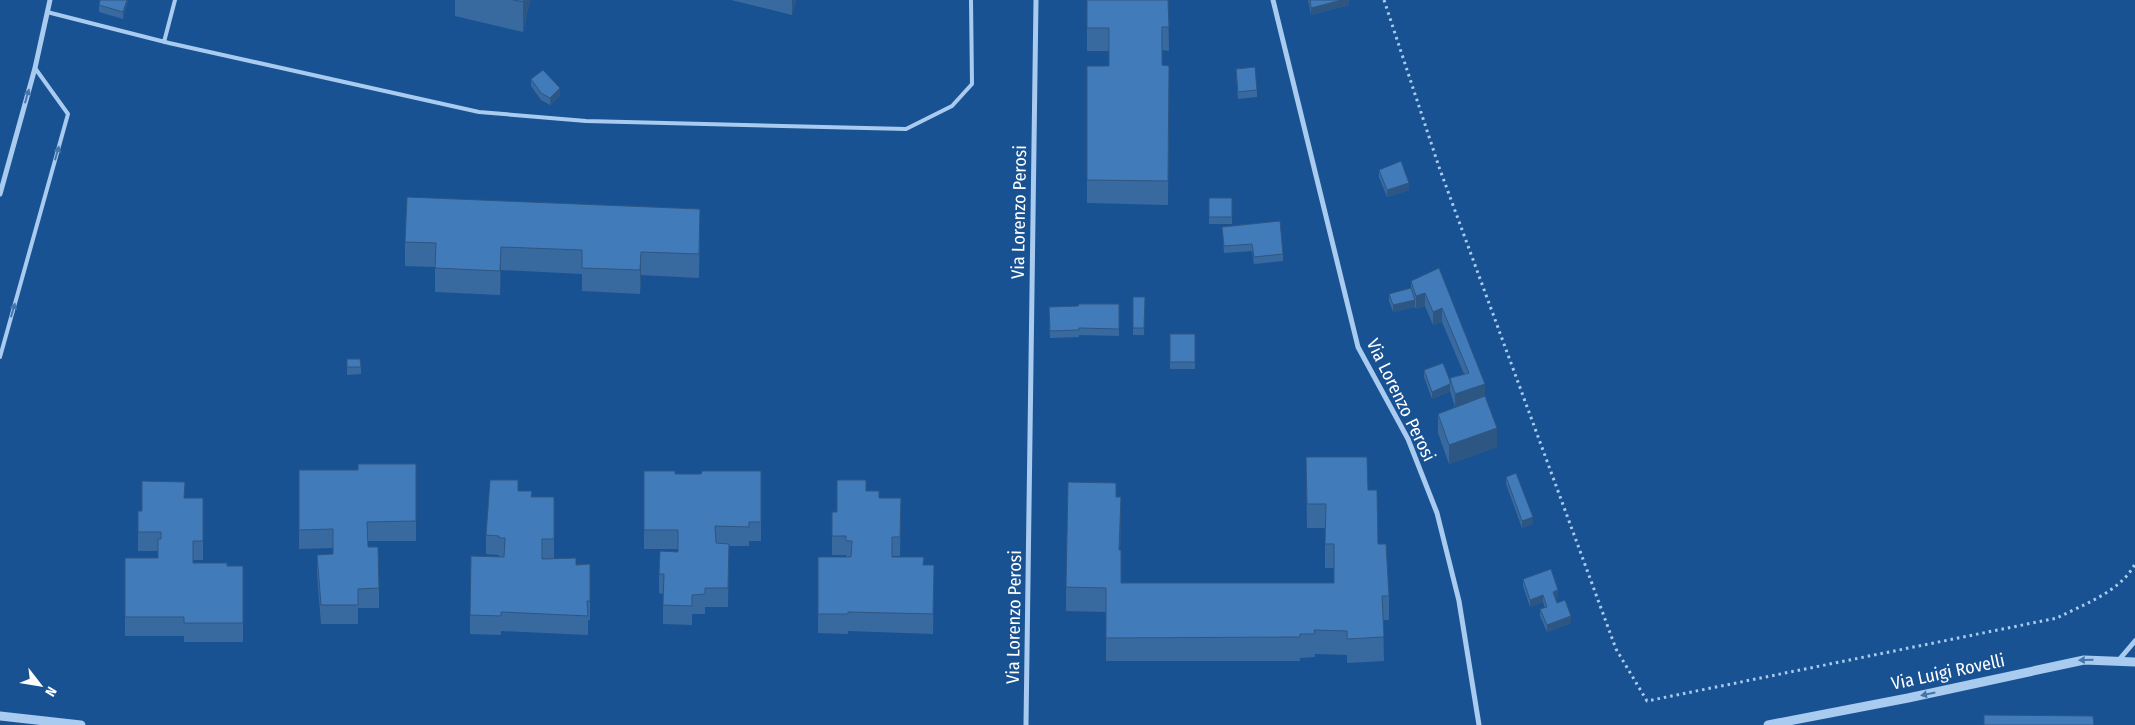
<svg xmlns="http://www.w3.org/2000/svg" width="2135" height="725" viewBox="0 0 2135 725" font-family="'Fira Sans Condensed',sans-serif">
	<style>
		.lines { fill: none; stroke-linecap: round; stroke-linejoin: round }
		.path { stroke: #a9cbef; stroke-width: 3; stroke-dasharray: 2.5 4; stroke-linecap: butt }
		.service { stroke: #a9cbef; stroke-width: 4 }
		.minor { stroke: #a9cbef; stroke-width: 5 }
		.tertiary { stroke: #a9cbef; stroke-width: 9 }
		.wall { fill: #396a9f }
		.shaded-wall { fill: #2e5682 }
		.building { fill: #427bb9; stroke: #2e5682 }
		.oneway { fill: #4476ae }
		.labels { text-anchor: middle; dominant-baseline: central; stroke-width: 4; stroke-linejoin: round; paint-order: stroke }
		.street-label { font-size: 18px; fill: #fff; stroke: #195292 }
	</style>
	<rect width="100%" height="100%" fill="#195292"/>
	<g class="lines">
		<!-- path -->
		<path class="path" d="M1384,0L1439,167L1616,649L1647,701L2057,618C2084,604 2120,592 2135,564"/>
		<!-- service -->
		<path class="service" d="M47,12L169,43L479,112L586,121L906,129L952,106L972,84L971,0
			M164,42L175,0
			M0,357L68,114L35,68"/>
		<!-- minor -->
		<path class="minor" d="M1273,0L1358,347L1408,439L1437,513L1459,601L1479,725
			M0,194L35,68L50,0
			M2118,661L2135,641
			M1026,725L1036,0"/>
		<!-- tertiary -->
		<path class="tertiary" d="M0,716L81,725
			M1768,725L1908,698L2084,660L2135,662"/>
	</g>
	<!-- wall -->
	<path class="wall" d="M128,0L123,19L99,12V5Z
		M455,0H530L523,32L455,16Z
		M731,0H796L792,15Z
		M1087,0H1168L1169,51L1162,50V65L1169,66L1168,205L1087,203V66H1109V51H1087Z
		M1308,0H1349V5L1311,15Z
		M1236,69L1257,90V97L1238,99L1236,76Z
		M531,79L560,95L550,105L541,100L531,86Z
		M1379,170L1409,190L1387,197L1379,177Z
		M1209,198H1232V224H1209Z
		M1222,227L1283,254V261L1254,264L1252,251L1224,253Z
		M700,233L699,278L641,275L640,294L582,291V274L501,270L500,295L435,292V267L405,266V242Z
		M1439,268L1485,396L1497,447L1449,464L1438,433V414L1455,407L1450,391L1432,399L1424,377V370L1450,381V378L1464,374L1442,322L1433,325L1425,306L1416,309L1415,307L1393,312L1389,301V294L1411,288V281Z
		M1133,297H1145L1144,335H1133Z
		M1119,304V336L1079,335V337L1050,338L1049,314Z
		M1170,334H1195V369H1170Z
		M347,359L361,367V374L347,375Z
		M1306,457L1368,490L1378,544L1389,596V620H1383L1384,661L1347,663V655L1315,654V657L1300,658V661H1106V612L1066,611V587L1116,497L1121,521L1120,550L1121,583H1334V568H1325V528H1307Z
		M416,464V541H368V547L379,588V608H358V624H321L317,574V555L333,554V548L299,549V470H358Z
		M644,471L675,474H701L761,471V541H749V546H729L728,607H705V614H692V625L663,624V594L659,593V574L678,552V549H644Z
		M1506,477L1533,524L1522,528L1506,484Z
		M518,491L532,497H554V558L576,565L590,564V620H588V635L501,631V635L470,634V615L499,557V555L486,554V535Z
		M866,491L879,498H901L900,556H892V557L924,565H934L933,634L848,631V634L818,633V557H846V555H832V512H837Z
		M185,498H203V560H193V563L227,566H243V642H184V636H125V558H158V551H138V511H142Z
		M1523,579L1558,597L1555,598L1557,603L1571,623L1547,632L1540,616V609L1545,608L1543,602L1530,607L1523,586Z"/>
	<!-- shaded-wall -->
	<path class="shaded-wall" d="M127,0H128L123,19V12Z
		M524,0H530L523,32V2Z
		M792,0H796L792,15Z
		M1342,0H1349V5L1311,15V8Z
		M560,88V95L550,105V98Z
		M1409,183V190L1387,197V190Z
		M700,209V233L699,278V254Z
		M501,247V270L500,295V271Z
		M641,252V275L640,294V270Z
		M1425,293V306L1416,309V296Z
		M1415,300V307L1393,312V305Z
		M1442,308V322L1433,325V312Z
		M1450,384V391L1432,399V392Z
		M1485,384V398L1455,408V394Z
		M1497,428V447L1449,464V445Z
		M1121,497V521L1119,574V550Z
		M1533,517V524L1522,528V521Z
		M1558,590V597L1553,599V592Z
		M1543,595V602L1530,607V600Z
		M1571,616V623L1547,632V625Z"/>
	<!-- building -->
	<path class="building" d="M100,0H127L123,12L99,5Z
		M513,0H524L523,2Z
		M1087,0H1168L1169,27H1162V65L1169,66L1168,181L1087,180V66H1109V28H1087Z
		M1310,0H1342L1311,8Z
		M1255,67L1257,90L1238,92L1236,69Z
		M543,70L560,88L550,98L541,93L531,79Z
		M1401,161L1409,183L1387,190L1379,170Z
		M407,197L700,209L699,254L641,252L640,270L582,268V250L501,247L500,271L435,268L436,243L405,242Z
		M1209,198H1232V217H1209Z
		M1280,221L1283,254L1254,257L1252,244L1224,246L1222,227Z
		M1439,268L1485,384L1455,394L1450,378L1469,373L1442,308L1433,312L1425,293L1416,296L1411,281Z
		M1411,288L1415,300L1393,305L1389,294Z
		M1133,297H1145L1144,328H1133Z
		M1079,304H1119V329L1079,328V330L1050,331L1049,307L1078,306Z
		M1170,334H1195V362H1170Z
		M347,359H360L361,367H347Z
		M1443,363L1450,381V384L1432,392L1424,370Z
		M1485,396L1497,428L1449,445L1438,414Z
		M1306,457H1367L1368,490H1377L1378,544H1386L1389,596H1382L1384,637L1347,639V631L1314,630L1315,634H1300V637L1106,638V588L1066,587L1068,482L1116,483V497H1121L1119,550H1121V583H1334V544H1325L1326,504H1307Z
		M358,464H416V521L367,522L368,547H378L379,588L358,589V605H321L317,555L333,554V529L299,530V470H358Z
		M644,471H675V474H701L702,471H761V522H749V527L715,526L716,543L729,544L728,588H705V594L692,595V606L663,605L664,574H659L660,551L678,552V530H644Z
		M1516,473L1533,517L1522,521L1506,477Z
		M490,480H518V491H532L531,497H554V539H542V559L576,558V565L590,564V601H587L588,616L501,612V616L470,615L471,556L504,557L505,538H499V536L486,535Z
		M837,480H866V491H879V498H901L900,537H892V557H924L923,565H934L933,614L848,612V614H818V557H851L852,541H846V536H832V512H837Z
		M142,481L185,482L184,498H203V541H193V563H227V566H243V623H184V617H125V558H158V539H161V532H138V511H142Z
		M1551,569L1558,590L1553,592L1557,603L1565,600L1571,616L1547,625L1540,609L1547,607L1543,595L1530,600L1523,579Z
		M1984,715L2093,716L2094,725H1984Z"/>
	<!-- one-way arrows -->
	<defs><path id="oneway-solid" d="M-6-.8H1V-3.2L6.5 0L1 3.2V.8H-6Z" transform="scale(1.25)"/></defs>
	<g class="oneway">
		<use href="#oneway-solid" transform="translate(27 96) rotate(-74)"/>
		<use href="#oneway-solid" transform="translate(57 153) rotate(-74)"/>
		<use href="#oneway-solid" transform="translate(13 310) rotate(-74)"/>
		<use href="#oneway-solid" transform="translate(2086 660) rotate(178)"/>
		<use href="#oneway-solid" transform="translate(1928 694) rotate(168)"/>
	</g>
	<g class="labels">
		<!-- street labels -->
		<g class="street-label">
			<text transform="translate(1019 212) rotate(-89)">Via Lorenzo Perosi</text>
			<text transform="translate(1401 400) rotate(64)">Via Lorenzo Perosi</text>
			<text transform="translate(1014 617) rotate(-89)">Via Lorenzo Perosi</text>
			<text transform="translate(1948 672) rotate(-12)">Via Luigi Rovelli</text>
		</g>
	</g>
	<!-- north arrow -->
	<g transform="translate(40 685) rotate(121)" stroke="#195292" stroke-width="4" paint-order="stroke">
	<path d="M0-4L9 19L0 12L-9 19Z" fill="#ffffff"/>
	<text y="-8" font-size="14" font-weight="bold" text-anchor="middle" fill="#ffffff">N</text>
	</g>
</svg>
